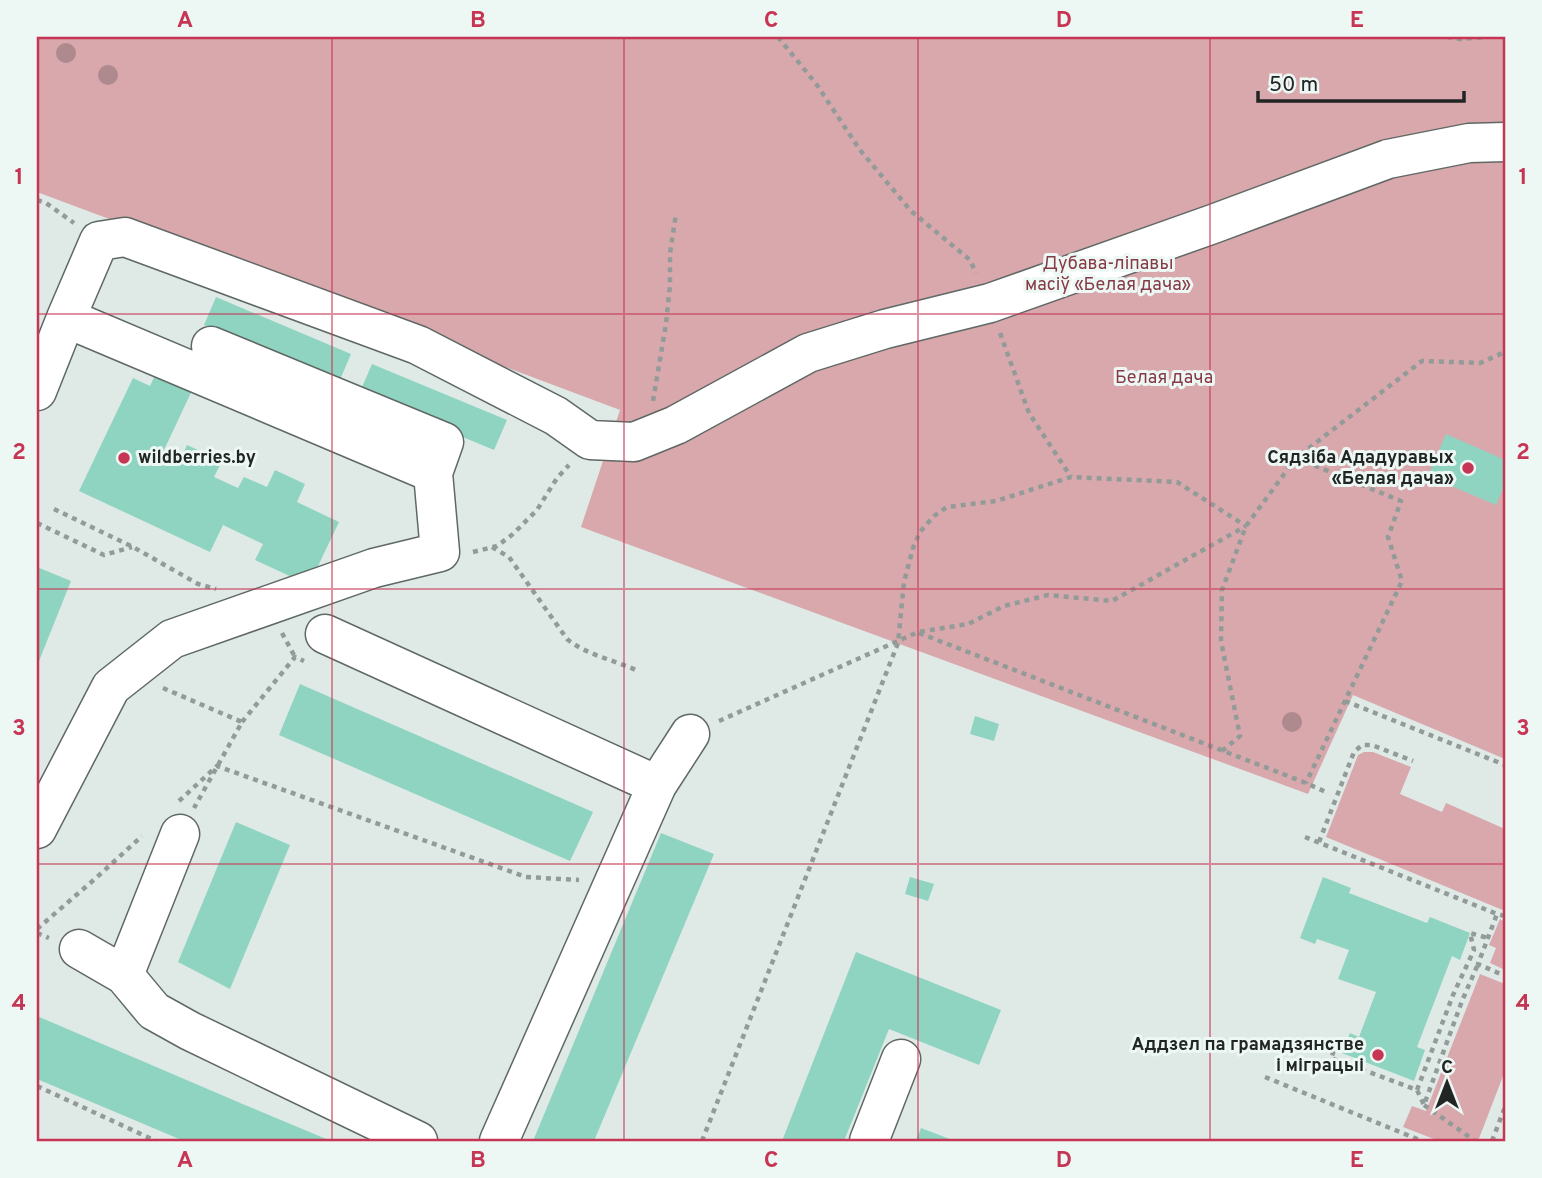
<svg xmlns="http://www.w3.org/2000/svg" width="1542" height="1178" viewBox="0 0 1542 1178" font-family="Overpass,sans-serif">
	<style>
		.green { fill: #d8a8ac }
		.building { fill: #8fd4c1 }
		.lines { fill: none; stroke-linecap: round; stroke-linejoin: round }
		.minor-casing { stroke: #5f6865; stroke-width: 41 }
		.path { stroke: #939b99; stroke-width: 4.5; stroke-dasharray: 5 5; stroke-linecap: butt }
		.minor { stroke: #fff; stroke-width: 38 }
		.tree { fill: #ae898e }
		.grid { fill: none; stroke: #c63654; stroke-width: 2; stroke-opacity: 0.55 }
		.poi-dot { fill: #c63654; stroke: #edf7f4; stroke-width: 2.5 }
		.labels { text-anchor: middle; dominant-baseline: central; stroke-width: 6; stroke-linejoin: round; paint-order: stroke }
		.park-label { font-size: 18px; fill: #863a45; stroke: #edf7f4 }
		.poi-label { font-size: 18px; font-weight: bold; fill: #212524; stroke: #edf7f4; text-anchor: end }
		.neatline { fill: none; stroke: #c63654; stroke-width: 2.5 }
		.grid-label { font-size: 23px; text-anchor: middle; font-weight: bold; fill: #c63654 }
	</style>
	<rect width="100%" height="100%" fill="#dfeae7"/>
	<!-- green -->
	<path class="green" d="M37,37H1505V759L1353,695L1308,794L581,527L620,410L37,192Z
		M1364,752H1373L1411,767L1400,794L1442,812L1446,803L1505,829V911L1326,837L1358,755Z
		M1500,919L1505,922V970L1490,963L1496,948L1489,945Z
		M1480,974L1505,984V1071L1478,1141H1439L1403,1127L1412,1106L1426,1111Z"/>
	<!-- building -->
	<path class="building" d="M216,297L351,354L339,382L204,325Z
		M372,364L507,420L494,450L359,394Z
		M156,373L197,380L164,450L181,458L187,445L222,461L214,477L238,488L244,477L267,487L275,470L305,484L297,502L339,522L309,585L255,560L263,544L223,525L210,552L79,491L133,378L150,386Z
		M1446,434L1505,460V484L1496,505L1428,476Z
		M37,567L71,581L37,666Z
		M300,684L593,812L570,861L279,735Z
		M975,716L999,724L994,741L970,734Z
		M236,822L290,845L230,989L178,962Z
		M661,833L714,854L594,1141H533Z
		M910,877L934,884L928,901L905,894Z
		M1323,877L1351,888L1349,893L1427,923L1430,917L1470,933L1460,960L1452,956L1417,1047L1425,1050L1414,1081L1342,1053L1350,1033L1359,1037L1376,992L1338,979L1349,950L1317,939L1315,944L1300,938Z
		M856,952L1001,1010L979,1065L889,1029L844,1141H782Z
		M37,1016L245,1105L331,1141H184L37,1079Z
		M921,1128L955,1141H916Z"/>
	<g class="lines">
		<!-- minor casing -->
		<g class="minor-casing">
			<path id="minor" d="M211,346L444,442L433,473
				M37,391L66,318
				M325,634L657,785
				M37,829L111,687L172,639L374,568L440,552L433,473L66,318L99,241L125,237L418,345L556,416L590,440L634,442L676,425L808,353L885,329L990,303L1213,224L1388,159L1469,143L1505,142
				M79,949L124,975L154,1011L190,1031L418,1141
				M124,975L180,834
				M499,1141L657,785L690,734
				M869,1141L901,1059"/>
		</g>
		<!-- path -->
		<path class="path" d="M778,37L817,85L860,150L911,211L970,260L976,273
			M1447,37L1460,39L1487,37
			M37,200L46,203L74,223
			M1000,333L1029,413L1071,477
			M653,401L666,324L670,285V253L676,214
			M1296,458L1401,501L1388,537L1402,581L1306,783
			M54,509L133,547L198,584L216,589
			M37,523L104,555L132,547
			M492,547L509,557L567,639C586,655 615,660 638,671
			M473,552L497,546L513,534L537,510L557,478L569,465
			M282,633L295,657
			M919,633L1306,783L1326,792
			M163,688L242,722L194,808
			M1345,701L1505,765
			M719,721L918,632L968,624L1004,606L1048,595L1112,601L1246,526
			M242,722L295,657L304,661
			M1222,751L1240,736L1221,641L1222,590L1246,526L1296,458L1422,361L1480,363L1505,352
			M179,801L217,766L526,877L579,880
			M1305,837L1497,914
			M1319,842L1354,752L1362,745H1372L1413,761
			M1505,916L1497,914L1478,964L1505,976
			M37,929L96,878L142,836
			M37,933L49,938
			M1346,1043L1338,1040L1331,1058L1417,1090L1424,1105L1462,1001L1478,964
			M1265,1077L1422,1141
			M37,1086L156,1141
			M1417,1090L1453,995L1474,950L1470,933L1488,938
			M1424,1105L1475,1141
			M702,1141L898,643L904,582L913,548L920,532L934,516L947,507L996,501L1071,477L1177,482L1246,526
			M1492,1141L1505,1107"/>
		<!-- minor -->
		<use href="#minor" class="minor"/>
	</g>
	<!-- trees -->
	<g class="tree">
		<circle cx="66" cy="53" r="10"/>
		<circle cx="108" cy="75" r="10"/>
		<circle cx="1292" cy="722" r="10"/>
	</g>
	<!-- grid -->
	<path class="grid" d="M332,37V1141M624,37V1141M918,37V1141M1210,37V1141M37,314H1505M37,589H1505M37,864H1505"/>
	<!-- markers -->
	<g class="poi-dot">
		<circle cx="124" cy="458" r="7"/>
		<circle cx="1468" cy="468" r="7"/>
		<circle cx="1378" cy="1055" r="7"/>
	</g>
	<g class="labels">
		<!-- park labels -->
		<g class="park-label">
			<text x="1108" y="264">Дубава-ліпавы<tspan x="1108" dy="21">масіў «Белая дача»</tspan></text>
			<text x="1164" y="378">Белая дача</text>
		</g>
		<!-- poi labels -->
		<g class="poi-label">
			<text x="138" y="458" text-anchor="start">wildberries.by</text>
			<text x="1454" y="458">Сядзіба Ададуравых<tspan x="1454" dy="21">«Белая дача»</tspan></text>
			<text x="1364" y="1045">Аддзел па грамадзянстве<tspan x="1364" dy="21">і міграцыі</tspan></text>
		</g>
	</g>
	<!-- border -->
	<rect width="1542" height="1178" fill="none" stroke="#edf7f4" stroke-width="77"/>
	<!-- north arrow -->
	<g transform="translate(1447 1083)" stroke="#edf7f4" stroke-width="5" paint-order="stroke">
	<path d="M0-5L12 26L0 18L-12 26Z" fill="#212524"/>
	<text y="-10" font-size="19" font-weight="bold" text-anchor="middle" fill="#212524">С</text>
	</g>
	<!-- scale -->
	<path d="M1258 91v10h206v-10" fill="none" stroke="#212524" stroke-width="3.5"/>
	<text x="1269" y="91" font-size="21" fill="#212524" stroke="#edf7f4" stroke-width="5" paint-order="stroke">50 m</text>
	<rect x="38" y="38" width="1466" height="1102" class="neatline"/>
	<g class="grid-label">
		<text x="185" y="27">A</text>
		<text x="478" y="27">B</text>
		<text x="771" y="27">C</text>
		<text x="1064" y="27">D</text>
		<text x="1357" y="27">E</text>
		<text x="19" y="184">1</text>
		<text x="1523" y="184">1</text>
		<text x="19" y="459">2</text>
		<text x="1523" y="459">2</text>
		<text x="19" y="735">3</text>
		<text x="1523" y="735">3</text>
		<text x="19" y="1010">4</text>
		<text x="1523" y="1010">4</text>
		<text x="185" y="1167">A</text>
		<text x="478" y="1167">B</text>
		<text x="771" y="1167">C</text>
		<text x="1064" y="1167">D</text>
		<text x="1357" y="1167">E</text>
	</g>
</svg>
